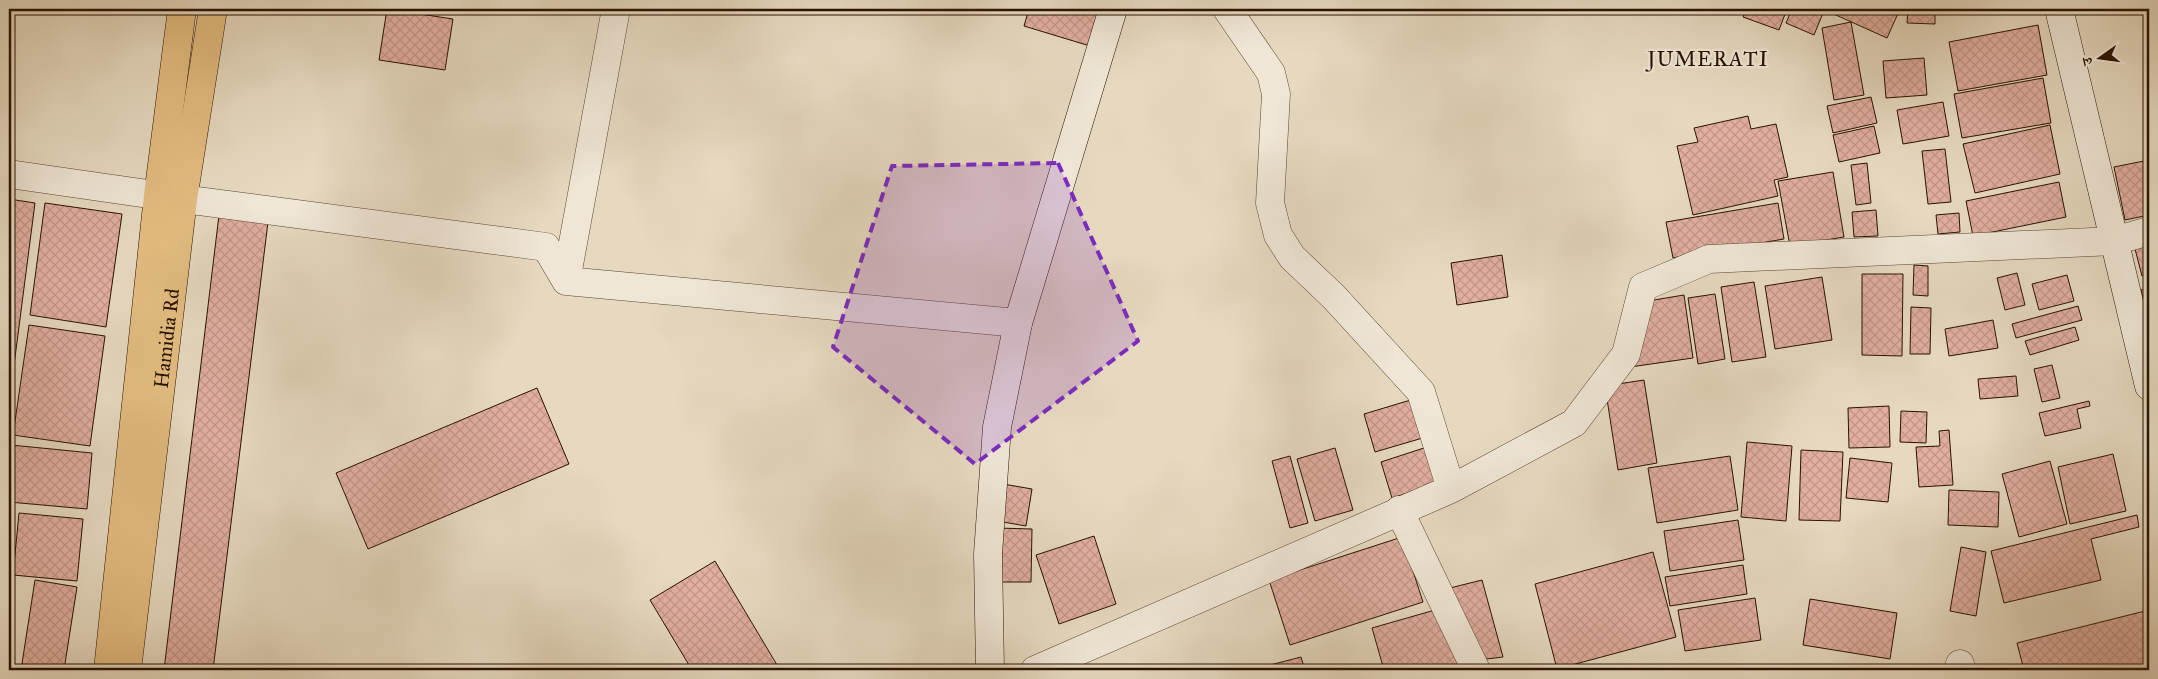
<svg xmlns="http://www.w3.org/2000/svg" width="2158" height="679" viewBox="0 0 2158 679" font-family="'IM FELL Great Primer','Noto Serif Devanagari',serif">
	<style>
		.building { fill: url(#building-cross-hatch); stroke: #291200 }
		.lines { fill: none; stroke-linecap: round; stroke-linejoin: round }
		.street-casing { stroke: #584430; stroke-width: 29 }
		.secondary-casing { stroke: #291200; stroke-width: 29 }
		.primary-casing { stroke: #291200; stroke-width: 29 }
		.street { stroke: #efe6d6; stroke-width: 28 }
		.secondary { stroke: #efe6d6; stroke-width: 28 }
		.primary { stroke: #e3bc80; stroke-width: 28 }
		.marked { fill: #7b2cbf; fill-opacity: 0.2; stroke: #7b2cbf; stroke-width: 4; stroke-dasharray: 10 6; stroke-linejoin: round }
		.labels { text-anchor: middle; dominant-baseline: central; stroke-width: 4.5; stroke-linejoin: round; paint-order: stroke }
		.street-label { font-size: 20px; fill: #291200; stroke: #efe6d6 }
		.neighbourhood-label { font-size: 21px; letter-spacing: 1px; fill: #291200; stroke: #efe6d6 }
	</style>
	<defs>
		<pattern id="building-cross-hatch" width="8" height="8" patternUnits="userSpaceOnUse" patternTransform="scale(1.25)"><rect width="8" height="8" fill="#e1aea0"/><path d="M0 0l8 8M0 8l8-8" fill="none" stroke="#c19588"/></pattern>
	</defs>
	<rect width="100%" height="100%" fill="#e6d9c0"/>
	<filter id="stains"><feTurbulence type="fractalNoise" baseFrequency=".004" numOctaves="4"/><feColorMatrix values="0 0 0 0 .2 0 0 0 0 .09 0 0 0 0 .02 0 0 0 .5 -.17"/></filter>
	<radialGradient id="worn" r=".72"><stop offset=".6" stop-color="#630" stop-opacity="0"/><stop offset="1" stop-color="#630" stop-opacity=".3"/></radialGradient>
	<!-- building -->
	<path class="building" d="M387,9L453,19L445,70L379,60Z
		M1029,9H1101L1090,46L1024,26Z
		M1746,9H1787L1779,30L1743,17Z
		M1792,9H1812L1823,13L1814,35L1786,23Z
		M1828,9H1900L1887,38L1827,11Z
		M1908,9H1935V24L1907,23Z
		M1851,22L1864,95L1834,100L1822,28Z
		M2038,25L2047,75L1958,91L1949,42Z
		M1924,58L1927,95L1886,98L1883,61Z
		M2043,78L2051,123L1962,138L1954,94Z
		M1871,97L1877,123L1833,133L1827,106Z
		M1943,102L1949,136L1903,144L1897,110Z
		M1748,116L1751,129L1776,124L1788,177L1774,180L1778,196L1693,215L1677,146L1698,142L1694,128Z
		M2050,125L2060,174L1975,193L1963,144Z
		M1874,126L1880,153L1839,162L1833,135Z
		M1945,149L1951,202L1928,204L1922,151Z
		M2149,160V215L2125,220L2114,167Z
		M1867,163L1871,203L1856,205L1851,165Z
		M1833,172L1844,237L1790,246L1778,181Z
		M2059,182L2066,217L1973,236L1966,201Z
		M9,199L35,203L13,373H9Z
		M45,203L122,214L106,327L30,315Z
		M1778,203L1784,239L1673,258L1666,222Z
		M1876,210L1878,236L1854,237L1852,212Z
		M1959,213L1960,232L1938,234L1936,215Z
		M219,215L268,222L213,670H164Z
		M2149,241V274L2142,276L2134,245Z
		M1502,255L1508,297L1457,305L1451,263Z
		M1914,265L1928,266V296L1913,295Z
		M2017,273L2025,305L2005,310L1997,278Z
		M1862,274H1903L1902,356L1862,355Z
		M2067,275L2074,301L2039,310L2032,284Z
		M1822,277L1832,340L1775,349L1765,286Z
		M1754,282L1766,357L1732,362L1721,287Z
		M2149,288V325L2141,290Z
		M1715,294L1725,359L1698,364L1688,298Z
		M1684,295L1693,358L1630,367L1648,301Z
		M2078,306L2082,320L2016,338L2012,324Z
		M1911,307L1931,308L1930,354H1910Z
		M1993,320L1998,348L1949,356L1945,329Z
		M29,325L105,336L90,446L13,435Z
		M2075,327L2079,340L2030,355L2025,341Z
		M2052,365L2060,398L2042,402L2034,369Z
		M2016,376L2018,396L1980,399L1978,379Z
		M1644,380L1657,463L1618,470L1605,386Z
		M537,388L569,464L368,549L336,473Z
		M1414,399L1426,437L1375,452L1364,414Z
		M2089,401L2090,406L2077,409L2081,428L2045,436L2039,413Z
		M1889,406L1890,447L1849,448L1848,408Z
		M1901,411L1927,412L1926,443L1900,442Z
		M1949,430L1953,485L1919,487L1916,447L1940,446L1939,431Z
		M1747,442L1792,446L1786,521L1741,517Z
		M11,445L92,453L87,509L9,502Z
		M1427,447L1439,483L1392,498L1381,462Z
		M1335,448L1353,510L1315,521L1297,459Z
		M1801,450L1843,452L1840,521L1799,520Z
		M2113,454L2126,511L2070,524L2058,467Z
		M1290,456L1308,523L1290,528L1272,461Z
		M1730,456L1738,510L1657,523L1648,468Z
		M1850,458L1892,463L1888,502L1846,498Z
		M2050,461L2067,524L2019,537L2002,474Z
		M1003,484L1032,489L1026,526L997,521Z
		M1949,490L1999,492L1998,527L1948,525Z
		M19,513L83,519L77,581L13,575Z
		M2137,515L2139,527L2091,539L2101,580L2004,603L1991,551Z
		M1738,520L1744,560L1670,571L1664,531Z
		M996,528L1032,529L1031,582H995Z
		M1094,536L1116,604L1059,624L1036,555Z
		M1402,537L1423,602L1290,645L1269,580Z
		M1961,547L1986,552L1976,616L1950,611Z
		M1653,552L1676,637L1557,669L1535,584Z
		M715,561L780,670H692L650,600Z
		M1743,565L1747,594L1670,606L1665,577Z
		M35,580L77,587L64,670H21Z
		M1482,580L1503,657L1478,660L1450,588Z
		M1755,598L1761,640L1685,651L1678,610Z
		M1810,599L1897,613L1890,659L1803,645Z
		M1442,608L1460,670H1384L1372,628Z
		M2149,610V664L2143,666L2144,670H2024L2017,643Z
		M1301,657L1305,670H1251Z"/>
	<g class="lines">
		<!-- street casing -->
		<g class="street-casing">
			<path id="street" d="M1227,9L1271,73L1276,94L1270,203L1278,235L1292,257L1334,297L1421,392L1451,489
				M9,174L183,199L546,247L566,281L1018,323
				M566,281L616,9
				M1399,510L1476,670
				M1035,670L1451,489L1574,423L1626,354L1643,287L1709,259L2114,241L2149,231
				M1958,670L1960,664"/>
		</g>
		<!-- secondary casing -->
		<g class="secondary-casing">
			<path id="secondary" d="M2059,9L2149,386
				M990,670L988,554L997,427L1018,323L1113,9"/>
		</g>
		<!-- primary casing -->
		<g class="primary-casing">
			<g id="primary">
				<path d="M108,670L158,196L182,9"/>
				<path id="s1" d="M127,670L183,199L213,9"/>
			</g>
		</g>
		<!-- street -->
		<use href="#street" class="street"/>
		<!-- secondary -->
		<use href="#secondary" class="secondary"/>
		<!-- primary -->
		<use href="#primary" class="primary"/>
	</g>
	<!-- marked area -->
	<path class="marked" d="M1058,163L1138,341L975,464L833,347L892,166Z"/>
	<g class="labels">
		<!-- street labels -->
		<g class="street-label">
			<text stroke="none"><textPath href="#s1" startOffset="334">Hamidia Rd</textPath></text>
		</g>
		<!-- neighbourhood labels -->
		<g class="neighbourhood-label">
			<text x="1708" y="59">JUMERATI</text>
		</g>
	</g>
	<!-- margin -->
	<rect width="2158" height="679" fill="none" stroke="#e6d9c0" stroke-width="30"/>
	<rect x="10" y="10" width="2138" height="659" fill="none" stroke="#291200" stroke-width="2.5"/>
	<rect x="15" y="15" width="2128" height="649" fill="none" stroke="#291200"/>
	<!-- north arrow -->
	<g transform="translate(2100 58) rotate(256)" stroke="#efe6d6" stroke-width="4" paint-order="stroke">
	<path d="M0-4L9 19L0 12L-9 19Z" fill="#291200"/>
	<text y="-8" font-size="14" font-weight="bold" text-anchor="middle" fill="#291200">उ</text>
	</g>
	<rect width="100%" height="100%" filter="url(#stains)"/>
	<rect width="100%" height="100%" fill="url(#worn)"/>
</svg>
